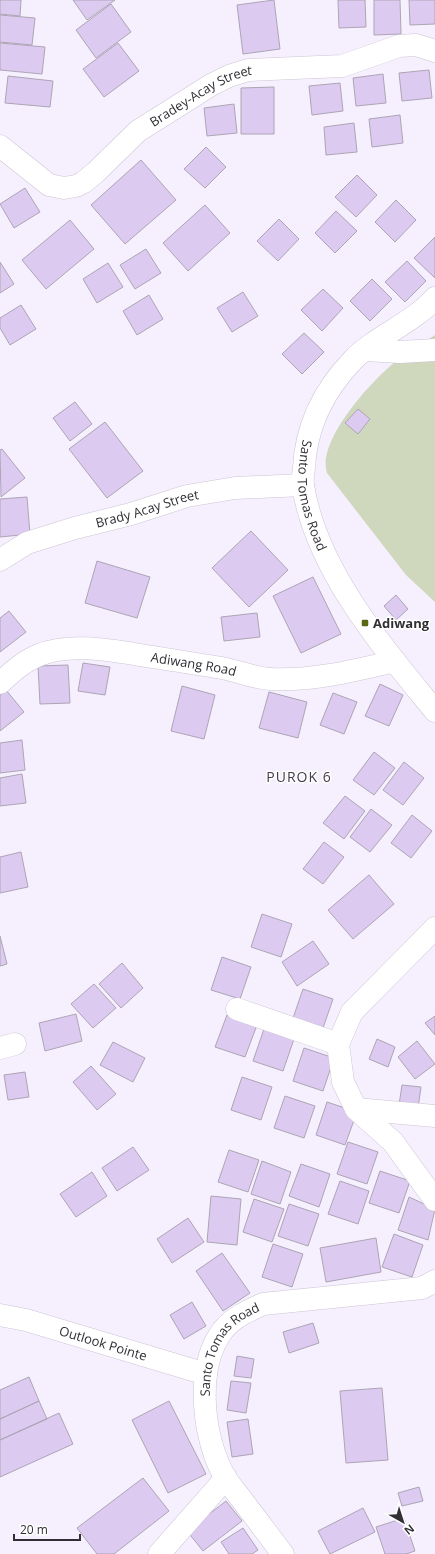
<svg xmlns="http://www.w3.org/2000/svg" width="435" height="1554" viewBox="0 0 435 1554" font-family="'Open Sans',sans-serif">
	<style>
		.green { fill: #cfd7bc }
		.building { fill: #ddcaf1; stroke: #aca5b4 }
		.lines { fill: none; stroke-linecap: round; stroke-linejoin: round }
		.minor-casing { stroke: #ccc5d4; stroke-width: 23 }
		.minor { stroke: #fff; stroke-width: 22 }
		.poi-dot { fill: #5a6a14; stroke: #fff; stroke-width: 1.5 }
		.labels { text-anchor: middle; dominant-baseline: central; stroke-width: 3; stroke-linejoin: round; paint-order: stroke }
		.street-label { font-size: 13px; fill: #312e34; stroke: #fff }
		.poi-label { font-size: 13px; font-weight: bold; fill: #312e34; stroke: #fff; text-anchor: start }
		.neighbourhood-label { font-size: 14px; letter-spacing: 1px; fill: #423c48; stroke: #fff }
	</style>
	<rect width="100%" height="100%" fill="#f6effe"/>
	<!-- green -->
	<path class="green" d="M435,335V602L406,575L327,473C316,439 378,373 404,355C414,348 425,342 435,335Z"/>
	<!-- building -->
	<path class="building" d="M0,0H21L20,16L0,14Z
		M73,0H115L87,20Z
		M274,0L280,49L243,54L237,5Z
		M338,0H365L366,27L339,28Z
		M374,0H400L401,34L374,35Z
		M409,0H435V24L410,25Z
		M111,4L131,32L96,58L76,30Z
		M0,15L35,18L32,45L0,42Z
		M0,43L45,47L42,74L0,70Z
		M118,43L139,71L104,97L83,69Z
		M429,70L432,98L402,101L399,73Z
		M383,74L386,103L356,106L353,78Z
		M8,76L53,81L50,107L5,103Z
		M340,83L343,111L312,115L309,86Z
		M274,87V134H241V88Z
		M234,104L237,133L207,136L204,108Z
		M400,115L403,143L372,147L369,119Z
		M354,123L357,152L326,155L324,127Z
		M206,147L226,167L205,188L184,169Z
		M141,160L176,200L125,244L91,205Z
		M357,175L377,195L356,217L335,197Z
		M25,188L40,212L14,228L0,204Z
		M396,200L416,220L395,242L375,222Z
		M205,205L230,233L188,271L163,243Z
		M336,211L357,231L335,253L315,233Z
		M279,219L299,239L278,261L257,241Z
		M70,220L94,249L46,289L22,260Z
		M435,237V278L414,258Z
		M146,249L161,273L135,289L120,265Z
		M407,261L426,281L405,302L385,282Z
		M0,262L14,284L0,293Z
		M108,263L123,287L97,303L83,279Z
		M372,279L392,299L370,321L350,301Z
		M323,289L343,308L322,331L301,310Z
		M243,292L258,316L232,332L217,308Z
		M149,295L163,319L137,335L123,311Z
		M21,305L36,329L10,345L0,328V318Z
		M304,333L324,352L302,374L282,354Z
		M75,402L92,424L70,441L53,418Z
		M358,409L370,419L358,434L345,423Z
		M105,422L143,471L107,498L69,449Z
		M2,449L25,478L1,497L0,450Z
		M27,497L30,534L0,537V499Z
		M251,531L288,570L249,607L212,568Z
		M97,561L150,577L137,618L85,603Z
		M313,577L341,634L301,653L273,596Z
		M396,595L408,609L396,620L384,606Z
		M9,611L26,632L0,652V618Z
		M257,613L260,637L224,641L221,617Z
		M83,663L110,667L105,695L78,691Z
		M68,665L70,703L40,704L38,666Z
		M380,684L403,695L389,726L365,716Z
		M182,686L215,695L204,739L171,731Z
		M6,690L24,712L0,731V695Z
		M269,692L307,702L298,738L259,728Z
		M333,693L357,702L344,734L320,725Z
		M22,740L25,770L0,773V743Z
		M374,752L395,768L374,795L353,780Z
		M404,762L424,778L403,805L383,790Z
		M22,774L26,803L0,806V778Z
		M345,796L365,811L344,839L323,823Z
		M371,809L392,825L370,852L350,837Z
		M412,815L432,831L411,858L391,843Z
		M324,842L344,857L323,884L303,869Z
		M21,852L28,887L0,893V857Z
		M369,875L394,904L353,939L328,910Z
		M262,914L292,924L281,957L251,947Z
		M0,936L7,964L0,966Z
		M313,941L329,964L297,986L282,962Z
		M222,957L251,967L240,999L211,990Z
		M122,963L143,988L121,1008L99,984Z
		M94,984L116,1008L93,1028L71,1004Z
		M303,989L333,999L322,1031L292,1021Z
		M76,1014L82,1041L45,1051L39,1023Z
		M227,1015L257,1025L245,1057L215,1047Z
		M435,1016V1035L425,1023Z
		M264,1029L294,1039L283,1071L253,1061Z
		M377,1039L395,1047L388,1067L369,1059Z
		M417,1041L435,1064L415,1079L398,1057Z
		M113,1042L145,1058L133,1082L100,1065Z
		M304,1048L334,1058L323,1091L293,1081Z
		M91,1066L116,1094L97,1110L73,1082Z
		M25,1072L29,1097L8,1100L4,1075Z
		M242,1077L272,1087L261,1120L231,1110Z
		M402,1085L421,1087L418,1108L399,1105Z
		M285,1096L315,1106L304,1138L274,1128Z
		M327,1102L357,1112L345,1145L316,1135Z
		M348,1142L378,1152L367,1184L337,1174Z
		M133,1147L149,1170L117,1191L102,1168Z
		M229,1150L259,1160L248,1192L218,1182Z
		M262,1161L291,1172L280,1204L251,1194Z
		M301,1164L330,1174L319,1207L289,1196Z
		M380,1171L410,1181L399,1213L369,1203Z
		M92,1172L107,1196L76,1217L60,1194Z
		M340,1181L369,1191L358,1224L328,1214Z
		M211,1196L241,1199L237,1245L207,1242Z
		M409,1197L435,1209L428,1240L398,1230Z
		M254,1199L284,1209L272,1242L243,1232Z
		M289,1204L319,1214L308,1246L278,1236Z
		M188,1218L204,1242L172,1263L157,1239Z
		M394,1234L423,1245L412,1277L382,1267Z
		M376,1238L381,1272L326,1282L320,1248Z
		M273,1244L303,1254L292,1287L262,1277Z
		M222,1253L250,1293L223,1311L196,1271Z
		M192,1302L206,1326L184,1339L170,1315Z
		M313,1323L319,1343L289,1353L283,1332Z
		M237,1356L254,1359L251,1378L234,1376Z
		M29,1377L39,1401L0,1419V1390Z
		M231,1381L251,1383L246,1413L227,1410Z
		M382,1388L388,1460L346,1463L340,1391Z
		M39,1401L47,1419L0,1440V1419Z
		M169,1401L206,1474L168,1493L132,1420Z
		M59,1413L73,1444L0,1477V1440Z
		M248,1419L253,1454L232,1457L227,1422Z
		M143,1478L169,1511L114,1554H97L77,1528Z
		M419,1487L423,1501L402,1506L398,1493Z
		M226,1501L242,1521L203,1551L187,1531Z
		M363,1508L375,1532L330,1554L318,1531Z
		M404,1518L415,1551L406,1554H385L376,1527Z
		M243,1528L258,1550L252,1554H229L221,1542Z"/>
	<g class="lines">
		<!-- minor casing -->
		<g class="minor-casing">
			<g id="minor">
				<path id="s1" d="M0,146L49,185L64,188L76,186L84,182L96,172L138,131L211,85L229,76L248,70L342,66L399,46L416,45L435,51"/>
				<path id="s2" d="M435,298C413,323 376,336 353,360C324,390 306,427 304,468C303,474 302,480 303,486C317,571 382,646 435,711"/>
				<path d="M365,350L400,352L435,350"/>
				<path id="s3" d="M0,560L27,543L75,528L131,514L187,496L235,488L303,485"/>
				<path id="s4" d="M0,683C12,672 24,661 39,655C72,641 119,652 153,657C176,661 199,664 222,668C238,671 254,678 270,679C313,681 353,671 395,661"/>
				<path d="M435,928L352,1012L338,1044L343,1082L356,1109L393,1142L435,1200"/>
				<path d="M237,1009L338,1044"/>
				<path d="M0,1048L15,1044"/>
				<path d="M356,1109L435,1116"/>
				<path id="s5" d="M0,1315L26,1320L206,1374"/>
				<path d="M159,1554L226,1478"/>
				<path id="s6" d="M283,1554C271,1539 260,1523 248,1508C241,1498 233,1489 226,1479C203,1441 194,1368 223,1330C234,1317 248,1311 263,1304L422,1288L435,1281"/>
			</g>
		</g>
		<!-- minor -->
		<use href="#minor" class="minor"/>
	</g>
	<!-- markers -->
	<rect class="poi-dot" x="361" y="619" width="8" height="8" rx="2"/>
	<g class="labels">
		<!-- street labels -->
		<g class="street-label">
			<text stroke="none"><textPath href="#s1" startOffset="246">Bradey-Acay Street</textPath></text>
			<text stroke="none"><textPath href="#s2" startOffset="253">Santo Tomas Road</textPath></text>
			<text stroke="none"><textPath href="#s3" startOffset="157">Brady Acay Street</textPath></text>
			<text stroke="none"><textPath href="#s4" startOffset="205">Adiwang Road</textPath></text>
			<text stroke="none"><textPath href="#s5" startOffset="107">Outlook Pointe</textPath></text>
			<text stroke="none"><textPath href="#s6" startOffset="237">Santo Tomas Road</textPath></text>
		</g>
		<!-- poi labels -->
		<g class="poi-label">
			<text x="373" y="623">Adiwang</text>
		</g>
		<!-- neighbourhood labels -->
		<g class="neighbourhood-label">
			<text x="299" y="776">PUROK 6</text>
		</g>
	</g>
	<!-- north arrow -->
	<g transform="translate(403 1522) rotate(141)" stroke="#ffffff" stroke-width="3" paint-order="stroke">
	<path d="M0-3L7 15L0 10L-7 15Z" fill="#312e34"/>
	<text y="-6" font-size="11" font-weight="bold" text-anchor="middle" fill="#312e34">N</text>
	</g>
	<!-- scale -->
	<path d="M14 1534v6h66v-6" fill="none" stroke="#312e34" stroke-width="2"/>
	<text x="20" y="1534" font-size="12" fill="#312e34" stroke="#ffffff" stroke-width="3" paint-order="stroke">20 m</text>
</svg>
